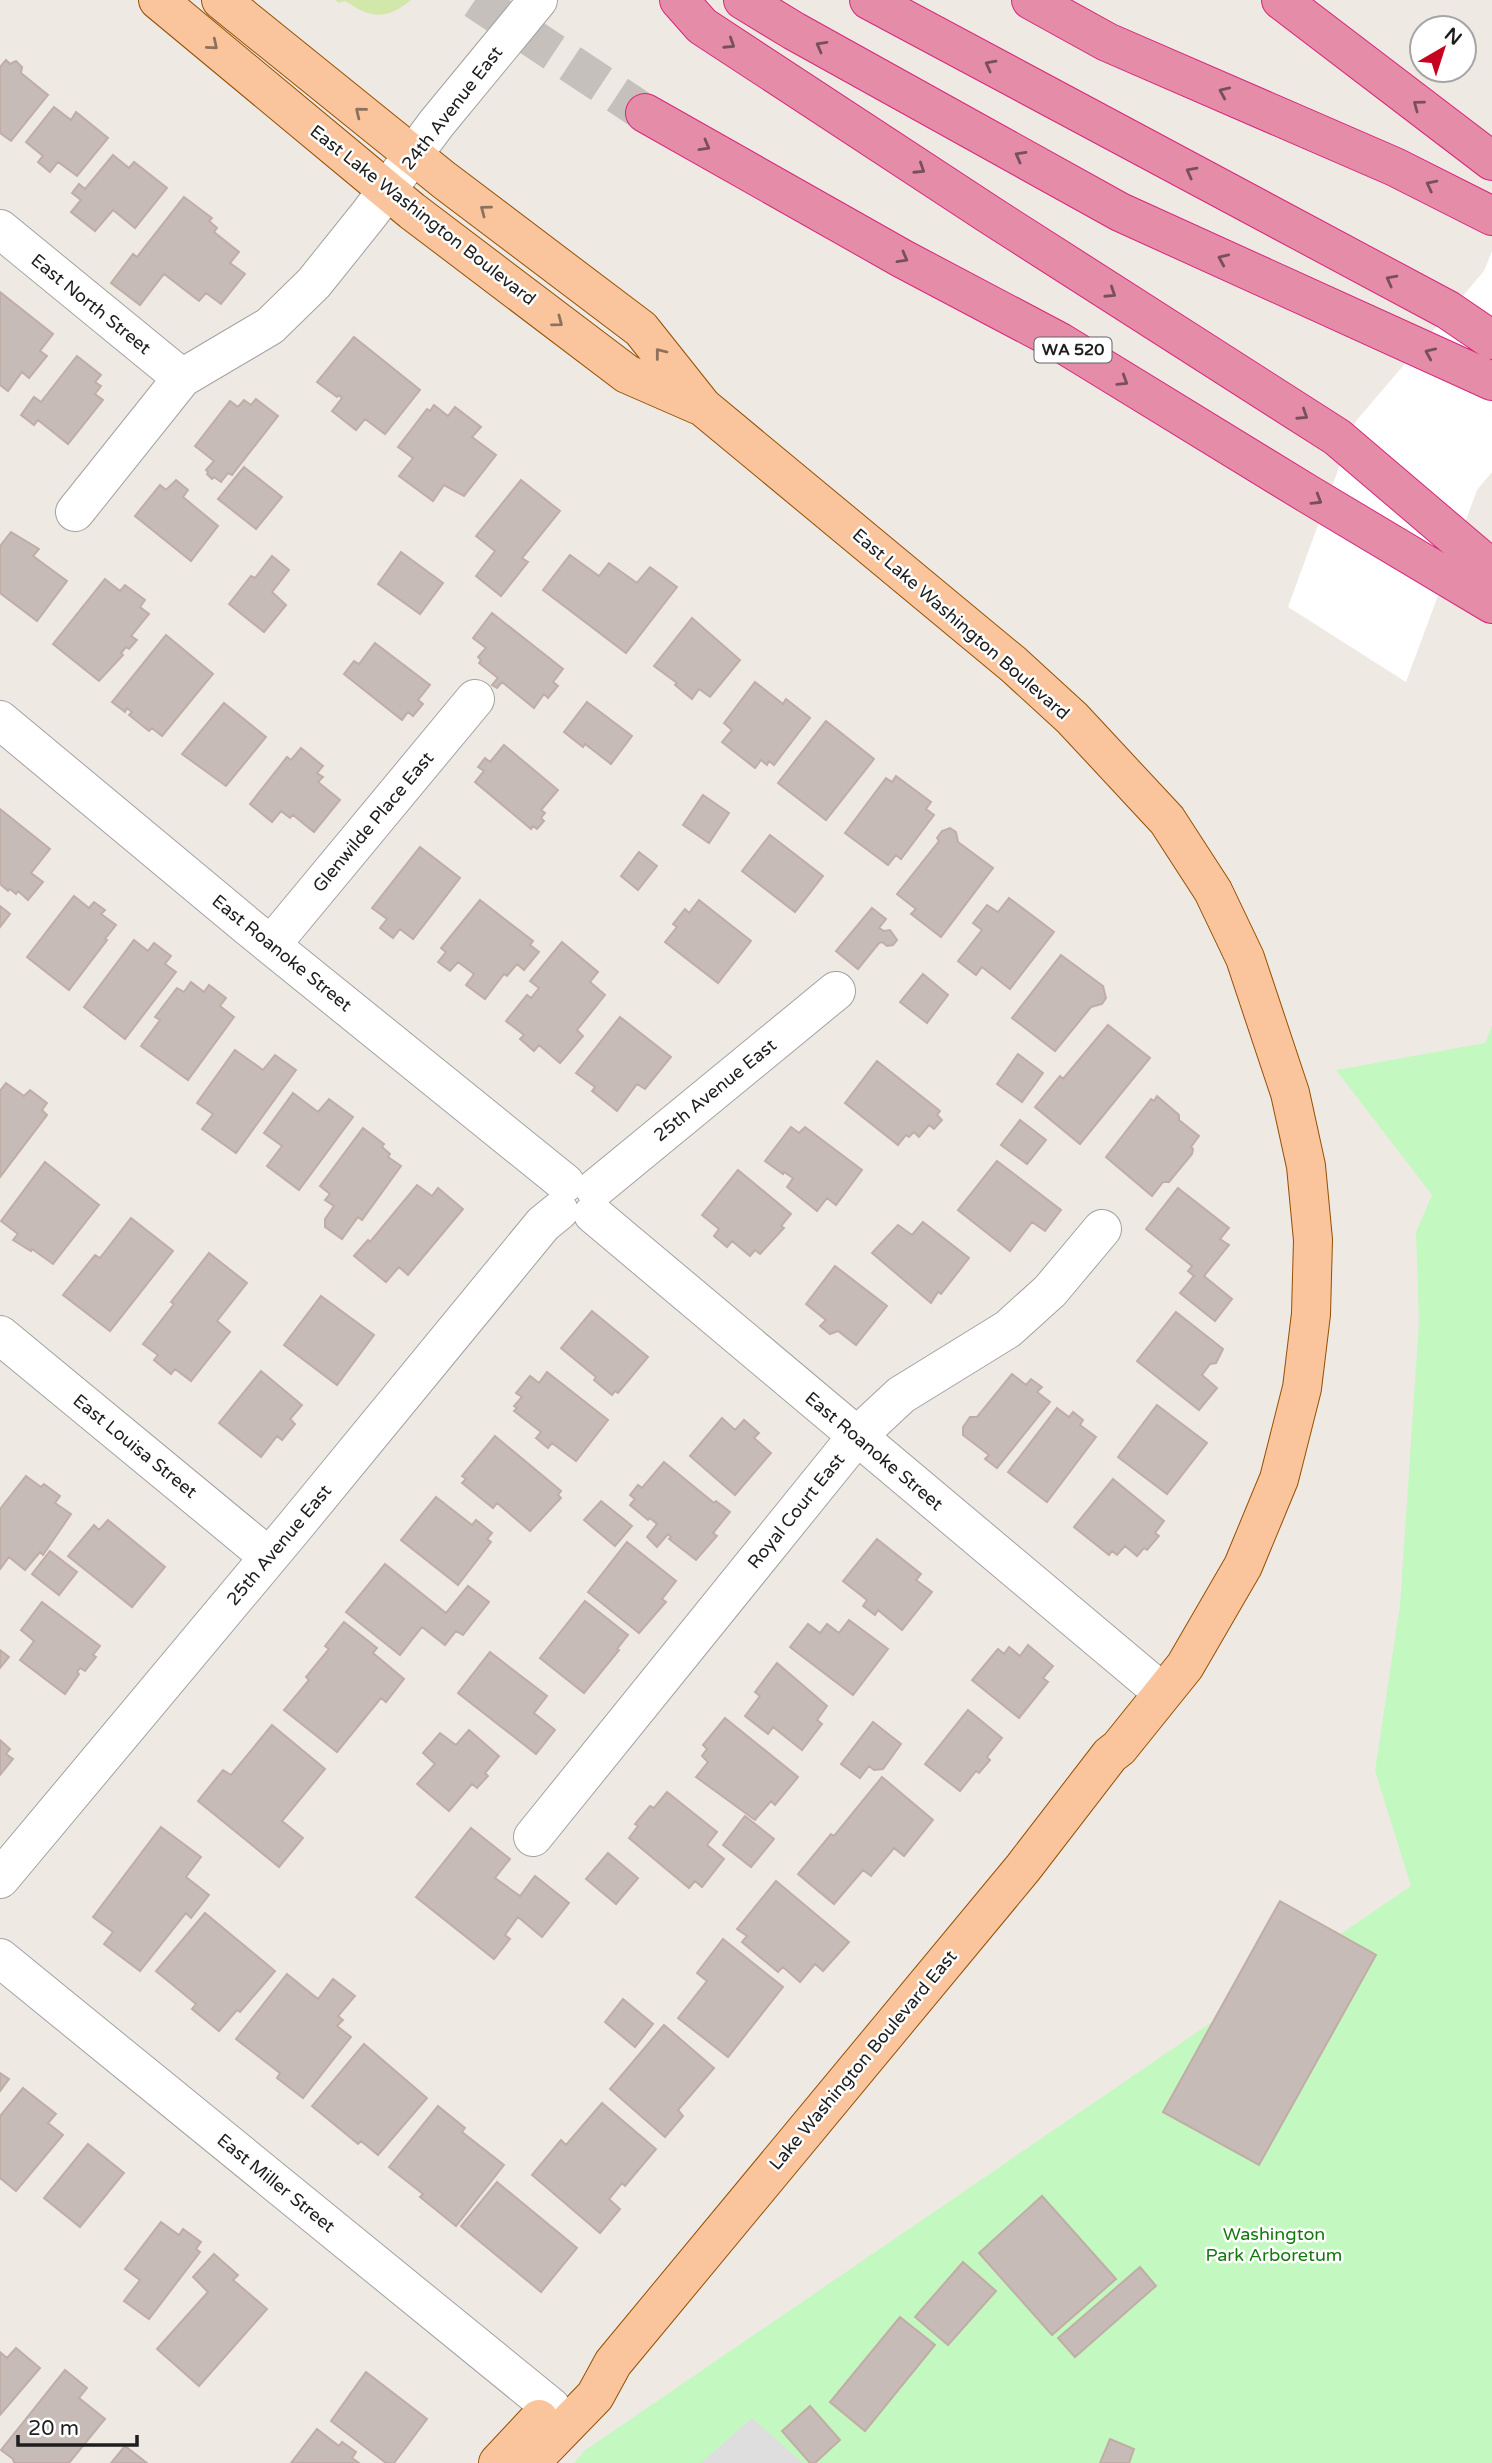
<svg xmlns="http://www.w3.org/2000/svg" width="1492" height="2463" viewBox="0 0 1492 2463" font-family="'Varela Round',sans-serif">
	<style>
		.grass { fill: #d1e8aa }
		.park { fill: #c4f8c1 }
		.parking { fill: #dedede }
		.pier { fill: #fff }
		.building { fill: #c6bbb7; stroke: #c0aea6; stroke-width: 2 }
		.lines { fill: none; stroke-linecap: round; stroke-linejoin: round }
		.highway-tunnel { stroke: #c5c0bc; stroke-width: 38; stroke-dasharray: 38 19; stroke-linecap: butt }
		.minor-casing { stroke: #a2a2a2; stroke-width: 40 }
		.major-casing { stroke: #955002; stroke-width: 40 }
		.highway-casing { stroke: #d7267c; stroke-width: 40 }
		.minor { stroke: #fff; stroke-width: 38 }
		.major { stroke: #fac59d; stroke-width: 38 }
		.highway { stroke: #e58ca9; stroke-width: 38 }
		.oneway { stroke: #78505d }
		.oneway2 { stroke: #8c725e }
		.labels { text-anchor: middle; dominant-baseline: central; stroke-width: 5; stroke-linejoin: round; paint-order: stroke }
		.shield { fill: #fff; stroke: #626262; stroke-width: 2 }
		.shield-label { font-size: 16px; font-weight: bold; fill: #1e1e1e }
		.street-label { font-size: 18px; fill: #1e1e1e; stroke: #fff }
		.park-label { font-size: 18px; fill: #137a0d; stroke: #fff }
	</style>
	<rect width="100%" height="100%" fill="#efe9e4"/>
	<!-- grass -->
	<path class="grass" d="M335,0H411C385,21 371,18 345,1L339,3Z"/>
	<!-- park -->
	<path class="park" d="M1492,1025V2463H574L584,2451L1411,1886L1375,1771L1400,1605L1419,1322L1416,1232L1432,1195L1336,1070L1485,1043Z"/>
	<!-- parking -->
	<path class="parking" d="M752,2418L803,2463H701Z"/>
	<!-- pier -->
	<path class="pier" d="M1492,251V472L1477,490L1406,682L1288,607L1356,421L1484,271Z"/>
	<!-- building -->
	<path class="building" d="M6,60L10,64L16,61L22,67L21,73L48,95L11,141L0,133V67Z
		M54,107L71,120L76,112L108,138L77,176L58,162L50,172L38,162L43,156L26,142Z
		M113,155L129,168L134,162L167,188L135,228L113,210L95,231L71,212L81,200L72,193L79,184L85,189Z
		M184,197L212,218L209,221L217,228L214,232L239,252L230,263L245,274L221,304L206,293L199,301L164,274L140,305L111,283L133,254L137,257Z
		M0,292L53,334L40,351L47,356L29,378L22,372L8,391L0,385Z
		M354,337L420,390L385,434L365,419L356,430L332,411L342,398L339,395L337,397L317,382Z
		M77,356L101,375L95,382L101,386L95,394L103,400L68,444L38,420L34,425L21,415L34,397L41,402Z
		M256,399L278,416L232,475L228,473L221,482L214,477L212,479L207,474L208,472L206,470L214,461L195,446L230,401L238,407L244,400L251,405Z
		M434,405L448,416L455,407L481,427L472,437L496,455L464,496L444,485L433,501L399,476L413,458L398,447L427,409L430,411Z
		M244,467L282,497L256,529L218,499Z
		M176,480L188,490L183,497L218,526L191,561L135,516L160,485L166,490Z
		M521,480L560,511L522,558L528,562L501,596L476,576L495,551L476,536Z
		M11,532L39,549L33,556L67,581L37,621L0,593V546Z
		M401,552L443,583L420,614L378,584Z
		M570,555L599,576L609,563L637,583L650,567L677,587L626,653L543,590Z
		M272,556L289,570L272,592L286,605L264,632L229,604L251,576L255,578Z
		M105,579L120,591L125,585L145,600L140,607L149,614L131,636L137,640L129,649L126,647L121,653L123,655L99,681L53,644Z
		M492,613L563,669L553,682L558,686L548,698L544,694L534,708L502,682L497,688L492,685L498,678L479,663L481,660L478,657L486,648L473,638Z
		M692,618L740,660L710,697L699,689L692,699L675,685L677,683L654,666Z
		M166,635L213,674L162,736L152,728L149,731L129,715L132,712L127,708L125,712L112,702Z
		M375,643L430,685L418,700L423,704L413,716L408,712L402,720L344,674L354,661L359,664Z
		M755,682L783,704L786,699L810,718L774,765L769,761L767,765L761,760L755,768L722,742L732,730L724,723Z
		M587,702L632,736L611,764L585,744L583,747L564,732Z
		M224,703L266,737L226,786L182,754Z
		M826,721L874,759L826,820L778,783Z
		M504,745L558,790L541,810L545,813L541,818L544,821L537,829L533,826L531,829L475,782L484,771L478,767L485,758L490,762Z
		M301,748L323,766L317,773L323,777L318,782L340,800L314,832L293,815L290,818L281,811L272,822L250,804L287,757L291,760Z
		M896,776L931,802L926,809L934,815L901,859L896,855L888,865L845,833L886,778L892,782Z
		M703,795L729,813L709,843L683,825Z
		M0,809L50,849L31,873L43,882L28,900L18,891L16,894L10,889L8,891L0,884Z
		M950,828L956,832L958,842L993,868L941,937L911,914L916,909L897,894L939,841L937,838L942,831Z
		M770,835L823,876L795,912L742,871Z
		M420,847L460,878L413,939L400,929L393,938L380,928L387,919L372,908Z
		M639,852L657,866L638,890L621,876Z
		M74,896L89,908L94,902L105,910L101,914L116,925L105,939L107,940L69,990L27,957Z
		M1009,898L1054,932L1010,989L982,967L976,975L958,961L982,930L973,923L987,905L998,912Z
		M480,900L533,941L530,945L539,952L524,970L517,964L507,976L504,974L485,999L466,985L474,974L458,962L450,971L438,962L446,952L441,948Z
		M699,900L751,941L718,983L665,942L677,927L673,924L685,909L689,913Z
		M0,906L10,914L0,927Z
		M872,908L886,919L879,928L884,931L890,930L897,940L893,945L887,946L882,942L879,943L858,969L836,951Z
		M134,940L148,951L154,943L171,956L165,964L176,972L125,1039L84,1007Z
		M562,942L598,972L590,982L605,995L577,1030L583,1036L560,1063L539,1045L534,1051L520,1039L524,1035L506,1021L527,995L531,998L539,988L530,981Z
		M1061,955L1103,986L1106,998L1102,1004L1091,1007L1055,1051L1012,1018Z
		M923,974L948,995L927,1023L900,1002Z
		M191,982L204,992L209,985L226,998L220,1006L234,1017L188,1080L141,1046L160,1020L155,1017L177,988L184,992Z
		M620,1017L671,1057L645,1089L637,1084L617,1111L592,1091L595,1087L576,1073Z
		M1108,1025L1150,1058L1080,1144L1035,1107L1060,1076L1063,1079Z
		M235,1050L263,1070L275,1055L296,1070L236,1153L202,1129L213,1114L197,1103Z
		M1018,1054L1043,1073L1022,1102L997,1084Z
		M877,1061L940,1111L937,1115L942,1120L934,1129L929,1125L919,1137L914,1132L909,1137L906,1135L898,1145L845,1103Z
		M6,1083L24,1096L30,1090L47,1103L42,1110L47,1115L0,1177V1091Z
		M293,1093L318,1112L329,1099L353,1117L299,1190L267,1166L282,1146L264,1133Z
		M1157,1096L1179,1115V1120L1199,1136L1191,1147L1193,1149L1192,1154L1169,1182H1163L1152,1196L1106,1157L1151,1099L1154,1101Z
		M1020,1120L1046,1140L1027,1164L1001,1145Z
		M791,1127L799,1133L805,1127L862,1170L836,1205L827,1198L817,1211L787,1187L793,1178L784,1172L783,1174L765,1161Z
		M363,1128L384,1144L382,1147L390,1154L388,1157L401,1166L362,1220L358,1217L342,1239L325,1227V1219L334,1206L325,1200L330,1194L320,1186Z
		M997,1161L1061,1210L1045,1231L1032,1222L1010,1251L958,1210Z
		M45,1162L99,1205L53,1264L32,1249L31,1251L13,1240L18,1234L1,1221Z
		M738,1170L791,1214L781,1226L784,1228L760,1254L755,1250L750,1256L732,1241L727,1247L714,1236L719,1229L702,1215Z
		M417,1185L432,1196L438,1188L463,1209L408,1275L399,1267L386,1282L354,1256L368,1240L370,1242Z
		M1178,1188L1229,1228L1220,1239L1229,1245L1204,1276L1232,1299L1215,1321L1180,1293L1194,1276L1188,1271L1192,1266L1146,1229Z
		M131,1218L173,1251L110,1331L63,1295L95,1255L100,1258Z
		M923,1222L969,1258L941,1294L938,1292L931,1303L872,1253L898,1225L912,1235Z
		M209,1253L247,1283L217,1321L230,1332L191,1381L175,1369L171,1374L154,1360L158,1355L143,1344L174,1304L171,1302Z
		M835,1266L887,1306L856,1345L838,1331L830,1334L820,1326L826,1320L806,1304Z
		M321,1296L374,1335L337,1385L284,1345Z
		M592,1311L648,1357L618,1393L615,1391L612,1395L594,1380L596,1377L561,1348Z
		M1176,1312L1223,1349L1216,1363L1210,1364L1202,1375L1217,1388L1199,1410L1137,1361Z
		M261,1371L302,1405L290,1419L295,1424L282,1440L277,1436L261,1457L219,1423Z
		M547,1372L608,1420L576,1461L552,1443L548,1448L536,1438L541,1432L514,1411L517,1408L514,1406L522,1397L516,1393L530,1376L539,1383Z
		M1012,1374L1026,1385L1031,1379L1042,1387L1037,1392L1050,1402L997,1468L985,1459L989,1455L963,1435V1427L970,1417H977Z
		M1157,1405L1207,1443L1167,1494L1118,1457Z
		M1057,1408L1069,1417L1073,1412L1083,1420L1080,1425L1096,1437L1047,1502L1008,1472Z
		M722,1418L735,1430L744,1420L759,1433L754,1438L771,1453L735,1495L690,1456Z
		M495,1436L561,1491L558,1495L561,1498L530,1531L497,1503L493,1508L462,1483L466,1479L462,1476Z
		M664,1462L714,1503L716,1501L730,1512L713,1533L717,1536L696,1560L669,1539L671,1537L668,1534L657,1547L647,1537L657,1524L650,1518L648,1520L630,1505L635,1499L630,1495L638,1485L642,1488Z
		M26,1476L41,1487L44,1484L60,1496L55,1503L71,1514L43,1555L40,1552L25,1570L9,1557L0,1569V1509Z
		M1113,1479L1164,1521L1155,1533L1159,1536L1147,1550L1144,1548L1137,1556L1125,1546L1117,1555L1112,1551L1109,1555L1074,1527Z
		M436,1497L472,1525L476,1520L492,1533L487,1539L491,1542L458,1585L401,1540Z
		M601,1501L632,1526L615,1546L584,1520Z
		M108,1520L165,1567L132,1607L68,1556L94,1525L99,1530Z
		M877,1539L921,1574L916,1580L932,1592L902,1630L878,1610L875,1615L863,1606L867,1600L843,1581Z
		M627,1542L676,1581L662,1599L666,1602L639,1633L588,1592Z
		M50,1551L77,1572L59,1595L32,1574Z
		M385,1564L446,1613L468,1586L489,1602L463,1635L456,1631L445,1645L422,1627L400,1655L346,1612Z
		M585,1601L628,1635L617,1649L619,1650L584,1693L540,1658Z
		M42,1602L100,1646L93,1655L96,1657L85,1671L80,1668L77,1672L79,1674L65,1694L20,1660L34,1641L21,1630Z
		M849,1620L888,1649L853,1695L790,1647L808,1624L820,1633L827,1624L839,1633Z
		M344,1622L377,1648L373,1653L404,1679L386,1702L381,1698L337,1752L284,1710L309,1680L306,1677L329,1649L325,1646Z
		M1028,1645L1053,1666L1043,1678L1048,1682L1019,1718L972,1680L998,1649L1004,1654L1009,1647L1020,1656Z
		M0,1650L9,1657L0,1668Z
		M490,1652L547,1696L534,1713L555,1730L536,1754L458,1693Z
		M777,1663L827,1706L817,1720L822,1724L802,1750L773,1727L768,1734L745,1716L760,1696L755,1692Z
		M968,1710L1002,1738L987,1757L990,1760L979,1773L976,1771L960,1791L925,1764Z
		M725,1718L798,1777L775,1805L771,1801L755,1820L696,1777L708,1762L702,1756L707,1749L703,1745Z
		M873,1722L901,1744L883,1769L874,1770L869,1766L860,1778L841,1764Z
		M272,1725L325,1769L282,1821L303,1838L279,1867L198,1801L223,1770L231,1775Z
		M469,1730L499,1756L485,1773L488,1776L477,1788L472,1784L449,1811L417,1784L435,1764L423,1753L440,1733L456,1745Z
		M0,1740L10,1749L6,1754L13,1759L0,1775Z
		M882,1777L933,1820L904,1856L894,1848L871,1876L863,1870L834,1904L798,1874L831,1834L834,1836Z
		M667,1792L717,1832L707,1845L724,1859L702,1887L695,1881L689,1888L629,1838L638,1826L635,1824L650,1806L654,1808Z
		M745,1816L774,1839L751,1867L723,1845Z
		M161,1827L201,1857L186,1877L209,1895L191,1918L186,1913L140,1971L104,1944L113,1932L93,1917Z
		M471,1828L510,1859L495,1878L520,1896L535,1876L569,1903L542,1937L518,1917L505,1935L510,1939L494,1959L416,1897Z
		M608,1853L638,1878L616,1904L586,1879Z
		M776,1881L849,1942L823,1971L815,1964L800,1982L783,1967L778,1972L742,1942L747,1936L737,1929Z
		M1280,1901L1376,1955L1259,2165L1163,2112Z
		M205,1913L275,1971L240,2012L237,2010L219,2031L192,2009L196,2004L156,1971Z
		M723,1939L783,1987L728,2057L678,2018L707,1981L697,1973Z
		M287,1974L318,1999L333,1979L355,1996L338,2016L343,2020L337,2026L351,2037L303,2098L277,2078L280,2073L236,2039Z
		M623,1999L653,2024L635,2047L605,2022Z
		M664,2025L714,2068L678,2110L683,2116L665,2137L610,2089Z
		M364,2044L427,2098L378,2155L361,2141L358,2144L312,2106Z
		M0,2073L9,2079L0,2091Z
		M23,2088L56,2114L48,2123L63,2135L16,2191L0,2178V2116Z
		M602,2103L656,2149L625,2186L622,2183L609,2199L620,2209L600,2233L532,2175L561,2140L566,2145Z
		M438,2106L465,2128L462,2132L504,2165L456,2226L420,2197L423,2194L389,2167Z
		M88,2144L124,2173L80,2227L44,2198Z
		M497,2182L577,2248L541,2292L461,2226Z
		M1042,2196L1116,2279L1052,2335L979,2253Z
		M161,2222L179,2235L183,2229L201,2242L196,2249L200,2252L149,2319L124,2301L140,2280L125,2269Z
		M214,2254L238,2275L233,2280L267,2309L199,2386L157,2349L208,2292L193,2277Z
		M963,2262L996,2291L948,2345L915,2317Z
		M1140,2267L1156,2286L1075,2357L1058,2338Z
		M900,2317L935,2345L865,2431L830,2402Z
		M16,2348L40,2368L0,2415V2352L7,2358Z
		M65,2370L87,2388L79,2398L105,2419L69,2463H14L13,2459L1,2450Z
		M366,2372L427,2419L394,2463H386L331,2421Z
		M810,2406L840,2440L815,2463H810L782,2431Z
		M317,2429L339,2446L342,2442L356,2452L352,2458L359,2463H291Z
		M1110,2439L1134,2449L1129,2463H1100Z
		M125,2446L147,2463H111Z"/>
	<g class="lines">
		<!-- highway-tunnel -->
		<path class="highway-tunnel" d="M475,0L645,113"/>
		<!-- minor casing -->
		<g class="minor-casing">
			<path id="minor" d="M0,229L182,378
				M75,512L182,378L270,326L314,283L370,213L436,124L538,0
				M0,720L246,925L565,1183
				M271,945L475,699
				M595,1189L836,991
				M593,1214L1156,1687
				M0,1335L269,1557
				M533,1837L857,1436L901,1395L1008,1329L1050,1291L1102,1229
				M0,1879L295,1526L543,1224L559,1211
				M0,1958L551,2407"/>
		</g>
		<!-- major casing -->
		<g class="major-casing">
			<path id="major" d="M158,0L412,211L627,374L698,405
				M221,0L444,180L641,329L703,407L1013,664L1072,718L1167,820L1213,891L1245,958L1290,1093L1306,1166L1313,1240L1311,1314L1302,1388L1279,1479L1243,1566L1185,1666L1119,1748L1110,1755L1023,1868L613,2363L595,2396L530,2463
				M498,2463L539,2419"/>
		</g>
		<!-- highway casing -->
		<g class="highway-casing">
			<path id="highway" d="M679,0L702,26L990,215L1337,437L1492,569
				M743,0L794,31L1120,212L1492,381
				M869,0L1448,310L1492,340
				M1031,0L1107,42L1395,167L1492,216
				M1281,0L1492,161
				M645,113L903,259L1060,342L1308,494L1492,604"/>
		</g>
		<!-- minor -->
		<use href="#minor" class="minor"/>
		<!-- major -->
		<use href="#major" class="major"/>
		<!-- highway -->
		<use href="#highway" class="highway"/>
	</g>
	<!-- one-way arrows -->
	<defs><path id="oneway-chevron" d="M-2-3.5L2.5 0L-2 3.5" fill="none" stroke-width="1.6" stroke-linecap="round" stroke-linejoin="round" transform="scale(1.75)"/></defs>
	<g class="oneway">
		<use href="#oneway-chevron" transform="translate(730 44) rotate(33)"/>
		<use href="#oneway-chevron" transform="translate(821 46) rotate(-151)"/>
		<use href="#oneway-chevron" transform="translate(990 65) rotate(-152)"/>
		<use href="#oneway-chevron" transform="translate(1224 92) rotate(-156)"/>
		<use href="#oneway-chevron" transform="translate(1418 105) rotate(-143)"/>
		<use href="#oneway-chevron" transform="translate(705 146) rotate(29)"/>
		<use href="#oneway-chevron" transform="translate(1020 156) rotate(-151)"/>
		<use href="#oneway-chevron" transform="translate(920 169) rotate(33)"/>
		<use href="#oneway-chevron" transform="translate(1191 172) rotate(-152)"/>
		<use href="#oneway-chevron" transform="translate(1431 185) rotate(-153)"/>
		<use href="#oneway-chevron" transform="translate(903 258) rotate(29)"/>
		<use href="#oneway-chevron" transform="translate(1223 259) rotate(-156)"/>
		<use href="#oneway-chevron" transform="translate(1391 280) rotate(-152)"/>
		<use href="#oneway-chevron" transform="translate(1111 293) rotate(33)"/>
		<use href="#oneway-chevron" transform="translate(1430 353) rotate(-156)"/>
		<use href="#oneway-chevron" transform="translate(1123 381) rotate(32)"/>
		<use href="#oneway-chevron" transform="translate(1303 415) rotate(33)"/>
		<use href="#oneway-chevron" transform="translate(1317 500) rotate(31)"/>
	</g>
	<g class="oneway2">
		<use href="#oneway-chevron" transform="translate(213 45) rotate(40)"/>
		<use href="#oneway-chevron" transform="translate(360 112) rotate(-141)"/>
		<use href="#oneway-chevron" transform="translate(485 210) rotate(-143)"/>
		<use href="#oneway-chevron" transform="translate(558 322) rotate(37)"/>
		<use href="#oneway-chevron" transform="translate(660 353) rotate(-128)"/>
	</g>
	<g class="labels">
		<!-- shield labels -->
		<rect class="shield" x="1034.5" y="337.5" width="77" height="25" rx="5"/>
		<g class="shield-label">
			<text x="1073" y="350">WA 520</text>
		</g>
		<!-- street labels -->
		<g class="street-label">
			<text transform="translate(452 108) rotate(-52)">24th Avenue East</text>
			<text transform="translate(423 215) rotate(38)">East Lake Washington Boulevard</text>
			<text transform="translate(91 304) rotate(39)">East North Street</text>
			<text transform="translate(961 624) rotate(41)">East Lake Washington Boulevard</text>
			<text transform="translate(373 822) rotate(-50)">Glenwilde Place East</text>
			<text transform="translate(282 953) rotate(39)">East Roanoke Street</text>
			<text transform="translate(715 1090) rotate(-39)">25th Avenue East</text>
			<text transform="translate(135 1446) rotate(39)">East Louisa Street</text>
			<text transform="translate(874 1451) rotate(40)">East Roanoke Street</text>
			<text transform="translate(796 1511) rotate(-51)">Royal Court East</text>
			<text transform="translate(279 1545) rotate(-50)">25th Avenue East</text>
			<text transform="translate(863 2060) rotate(-50)">Lake Washington Boulevard East</text>
			<text transform="translate(276 2183) rotate(39)">East Miller Street</text>
		</g>
		<!-- park labels -->
		<g class="park-label">
			<text x="1274" y="2234">Washington<tspan x="1274" dy="21">Park Arboretum</tspan></text>
		</g>
	</g>
	<!-- north arrow -->
	<g transform="translate(1443 49) rotate(39)"><circle r="33" fill="#ffffff" stroke="#a5a5a5" stroke-width="2"/>
	<path d="M0-5L12 26L0 18L-12 26Z" fill="#c8031f"/>
	<text y="-10" font-size="19" font-weight="bold" text-anchor="middle" fill="#1e1e1e">N</text>
	</g>
	<!-- scale -->
	<path d="M18 2435v10h119v-10" fill="none" stroke="#1e1e1e" stroke-width="3.5"/>
	<text x="28" y="2435" font-size="21" fill="#1e1e1e" stroke="#ffffff" stroke-width="5" paint-order="stroke">20 m</text>
</svg>
